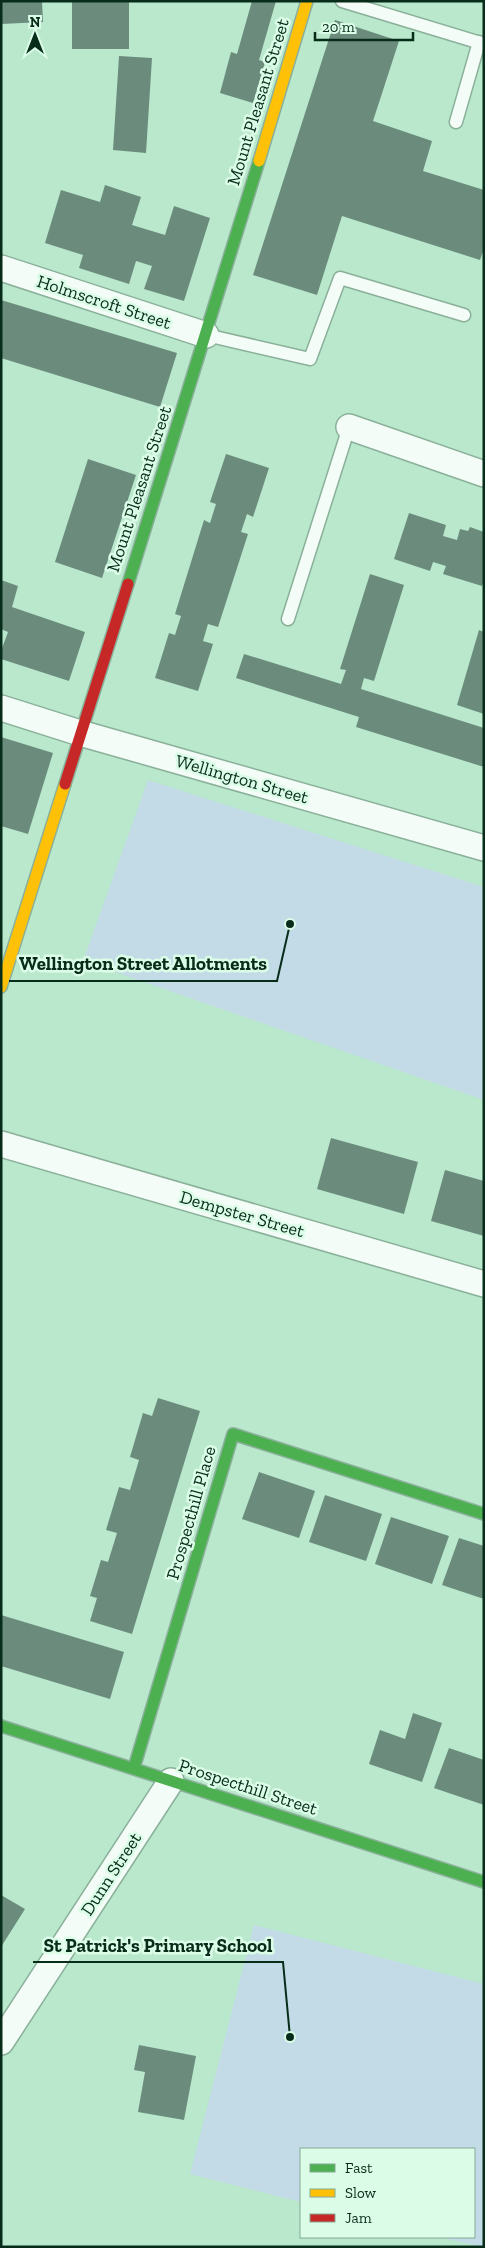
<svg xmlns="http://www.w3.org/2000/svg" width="485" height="2248" viewBox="0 0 485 2248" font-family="'Zilla Slab',serif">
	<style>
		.green { fill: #c2dbe6 }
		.building { fill: #6b8c7d }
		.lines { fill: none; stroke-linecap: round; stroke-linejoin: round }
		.lane-casing { stroke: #8ab09a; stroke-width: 15 }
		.street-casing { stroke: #8ab09a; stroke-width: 28 }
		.fast-casing { stroke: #8ab09a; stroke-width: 14 }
		.slow-casing { stroke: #8ab09a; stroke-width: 14 }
		.jam-casing { stroke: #8ab09a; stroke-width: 14 }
		.lane { stroke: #f4fcf7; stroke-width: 12 }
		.street { stroke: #f4fcf7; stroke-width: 25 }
		.fast { stroke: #4caf50; stroke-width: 11 }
		.slow { stroke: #ffc107; stroke-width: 11 }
		.jam { stroke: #c62828; stroke-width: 11 }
		.labels { text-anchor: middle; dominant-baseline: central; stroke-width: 5; stroke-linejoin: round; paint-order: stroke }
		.street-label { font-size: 18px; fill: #072c1a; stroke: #dbfce7 }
		.leader { fill: none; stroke: #072c1a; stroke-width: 2 }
		.callout-dot { fill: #072c1a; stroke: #dbfce7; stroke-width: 2 }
		.callout-label { font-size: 19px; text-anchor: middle; font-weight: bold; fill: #072c1a; stroke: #dbfce7; stroke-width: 5; stroke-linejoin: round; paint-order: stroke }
	</style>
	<rect width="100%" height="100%" fill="#b9e8cc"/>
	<!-- green -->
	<path class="green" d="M148,780L484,887V1100L83,961Z
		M254,1925L484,1984V2247L438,2237H474V2149H301V2202L190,2174Z"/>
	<!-- building -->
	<path class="building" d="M1,1H42L43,22L1,24Z
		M72,1H129V49H72Z
		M252,1H276L259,60L265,62L253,103L220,93L231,52L237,54Z
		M335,20L399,41L373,121L432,141L423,171L484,190V248L480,260L342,216L317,295L253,275Z
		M119,56L152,58L146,153L113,150Z
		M105,185L141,197L132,225L165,235L174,206L210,218L184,301L144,289L152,266L136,261L129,284L79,268L83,255L45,243L61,190L100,202Z
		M1,300L177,353L160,407L1,358Z
		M226,454L269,468L253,517L247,514L241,532L248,534L218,627L208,624L203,641L213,644L198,691L155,678L169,633L175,635L181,616L175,614L204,520L210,523L216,504L210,502Z
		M88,459L136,475L102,578L55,562Z
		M409,513L446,525L443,536L457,540L460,529L468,531L470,527L484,532V580L482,586L443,574L446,566L433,562L430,571L394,559Z
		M370,574L404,585L374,681L364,678L361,689L484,728V767L356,727L359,717L236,678L244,654L341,684L346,670L340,669Z
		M1,580L18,586L12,607L85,632L69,681L1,659V651L8,632L1,629Z
		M479,630L484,632V714L457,705Z
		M1,737L53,753L28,834L1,826Z
		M331,1138L418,1162L404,1214L317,1189Z
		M445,1170L484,1181V1236L431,1221Z
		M158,1398L200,1411L132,1634L90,1621L97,1598L90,1596L101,1560L108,1562L117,1533L106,1530L119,1487L130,1490L139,1460L130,1457L143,1413L152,1416Z
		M259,1472L315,1491L299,1538L242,1519Z
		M325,1495L382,1514L366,1561L309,1542Z
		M391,1517L449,1536L432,1584L375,1564Z
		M459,1538L484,1546V1599L442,1585Z
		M1,1615L124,1652L110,1699L1,1666Z
		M413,1713L442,1723L422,1782L369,1764L380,1730L405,1739Z
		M449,1748L484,1760V1805L434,1788Z
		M1,1895L25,1909L1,1947Z
		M139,2045L196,2056L184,2120L138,2112L145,2072L134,2070Z"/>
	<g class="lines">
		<!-- lane casing -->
		<g class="lane-casing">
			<path id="lane" d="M342,1L484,44
				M456,122L479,42
				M206,335L310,359L340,278L464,315
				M288,619L349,427"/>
		</g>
		<!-- street casing -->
		<g class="street-casing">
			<path id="street" d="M1,268L206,335
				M349,427L484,474
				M1,708L80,733L484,848
				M1,1144L484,1284
				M1,2042L171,1781"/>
		</g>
		<!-- fast casing -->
		<g class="fast-casing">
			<path id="fast" d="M128,584L259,161
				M1,1726L484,1882
				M134,1768L233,1434L484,1514"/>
		</g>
		<!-- slow casing -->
		<g class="slow-casing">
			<path id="slow" d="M259,161L307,1
				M1,987L65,784"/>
		</g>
		<!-- jam casing -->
		<g class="jam-casing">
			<path id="jam" d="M65,784L128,584"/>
		</g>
		<!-- lane -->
		<use href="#lane" class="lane"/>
		<!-- street -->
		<use href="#street" class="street"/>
		<!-- fast -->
		<use href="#fast" class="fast"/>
		<!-- slow -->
		<use href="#slow" class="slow"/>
		<!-- jam -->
		<use href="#jam" class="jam"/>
	</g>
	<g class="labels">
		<!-- street labels -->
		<g class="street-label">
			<text transform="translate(258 102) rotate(-73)">Mount Pleasant Street</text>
			<text transform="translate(104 302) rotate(18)">Holmscroft Street</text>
			<text transform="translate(139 489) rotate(-72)">Mount Pleasant Street</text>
			<text transform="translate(242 779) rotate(16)">Wellington Street</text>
			<text transform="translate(242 1214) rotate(16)">Dempster Street</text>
			<text transform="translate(191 1513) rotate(-74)">Prospecthill Place</text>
			<text transform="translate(248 1787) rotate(18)">Prospecthill Street</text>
			<text transform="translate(111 1874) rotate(-57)">Dunn Street</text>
		</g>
	</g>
	<!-- callouts -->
	<path class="leader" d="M290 924L277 981H9M290 2037L283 1962H33"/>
	<g class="callout-dot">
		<circle cx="290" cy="924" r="5"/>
		<circle cx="290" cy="2037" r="5"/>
	</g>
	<g class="callout-label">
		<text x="143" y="970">Wellington Street Allotments</text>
		<text x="158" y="1952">St Patrick's Primary School</text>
	</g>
	<!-- border -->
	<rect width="485" height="2248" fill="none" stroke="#072c1a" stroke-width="5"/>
	<!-- legend -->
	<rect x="300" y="2148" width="175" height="90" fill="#dbfce7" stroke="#86a995"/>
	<rect x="310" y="2164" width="25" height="8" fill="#4caf50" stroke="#86a995"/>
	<text x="345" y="2173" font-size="15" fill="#072c1a">Fast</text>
	<rect x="310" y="2189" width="25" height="8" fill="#ffc107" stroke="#86a995"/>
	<text x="345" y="2198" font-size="15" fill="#072c1a">Slow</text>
	<rect x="310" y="2214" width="25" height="8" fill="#c62828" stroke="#86a995"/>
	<text x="345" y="2223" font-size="15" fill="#072c1a">Jam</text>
	<!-- north arrow -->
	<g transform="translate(35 35)" stroke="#dbfce7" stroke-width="4" paint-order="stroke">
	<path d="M0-4L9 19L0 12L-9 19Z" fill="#072c1a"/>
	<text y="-8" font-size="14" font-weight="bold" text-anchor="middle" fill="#072c1a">N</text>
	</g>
	<!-- scale -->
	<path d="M315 32v8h98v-8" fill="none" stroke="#072c1a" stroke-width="2.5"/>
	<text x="322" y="32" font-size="15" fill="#072c1a" stroke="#dbfce7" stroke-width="4" paint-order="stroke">20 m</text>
</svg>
